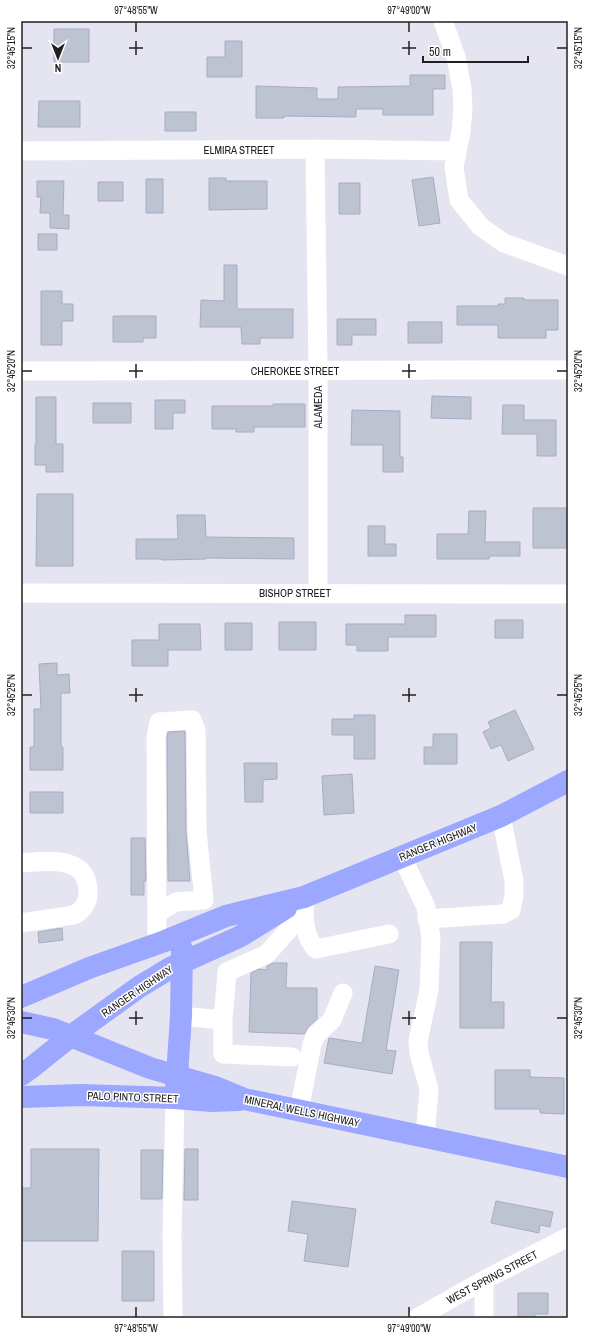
<svg xmlns="http://www.w3.org/2000/svg" width="589" height="1339" viewBox="0 0 589 1339" font-family="'Archivo Narrow',sans-serif">
	<style>
		.building { fill: #bec3d1; stroke: #a6adc4 }
		.lines { fill: none; stroke-linecap: round; stroke-linejoin: round }
		.minor { stroke: #fff; stroke-width: 19 }
		.major { stroke: #9ca7ff; stroke-width: 22 }
		.ticks { fill: none; stroke: #202020; stroke-width: 1.5 }
		.labels { text-anchor: middle; dominant-baseline: central; stroke-width: 3; stroke-linejoin: round; paint-order: stroke }
		.street-label { font-size: 11px; fill: #202020; stroke: #fff }
		.neatline { fill: none; stroke: #202020; stroke-width: 1.5 }
		.ticks-label { font-size: 10px; text-anchor: middle; fill: #202020 }
	</style>
	<rect width="100%" height="100%" fill="#e5e5f1"/>
	<!-- building -->
	<path class="building" d="M54,29H89V62H54Z
		M225,41H242V77H207V57H225Z
		M410,75H445V89H433V115H383V109H356V117L284,116V118H256V86L317,88V99H338V87L410,86Z
		M39,101H80V127H38Z
		M165,112H196V131H165Z
		M433,177L440,223L419,226L412,180Z
		M209,178H226V181H267V209L209,210Z
		M146,179H163V213H146Z
		M37,181H64L63,215H69V229L50,228V213H40L41,197H37Z
		M98,182H123V201H98Z
		M339,183H360V214H339Z
		M38,234H57V250H38Z
		M224,265H237V309H293V338H260V344H242L241,327H200L201,300L224,301Z
		M41,291H62V304H73V321H62V345H41Z
		M505,298H524V300H558V330H546V338H498V325H457V306H498V304H505Z
		M113,316H156V338H143V342H113Z
		M337,319H376V335H352V345H337Z
		M408,322H442V343H408Z
		M432,396L471,397V419L431,418Z
		M36,397H56V444H63V472H46V465H35V444H36Z
		M155,400H185V413H173V429H155Z
		M93,403H131V423H93Z
		M273,404H305V427H254V432H236V429H212V406H273Z
		M503,405H524V420H556V456H537V434H502Z
		M352,410L400,411V457H403V472H383V445H351Z
		M37,494H73V566H36Z
		M533,508H568V548H533Z
		M469,511H486L485,542H520V556H490L489,559H437V534H468Z
		M177,515H205L206,537L294,538V559L206,558V559L162,560L161,559H136V539H178Z
		M368,526H385V544H396V556H368Z
		M405,615H436V637H388V651H357V645H346V624H405Z
		M495,620H523V638H495Z
		M279,622H316V650H279Z
		M225,623H252V650H225Z
		M159,624H200L201,650H168V666H132V640H159Z
		M57,663V675L69,674L70,693H61V747H63V770H30V747H34V709H41L39,664Z
		M515,710L534,749L508,761L501,745L491,749L483,732L491,728L488,722Z
		M354,715H375V759H354V735H332V719H354Z
		M185,731L186,831L190,881H168L167,738L168,732Z
		M433,734H457V764H424V747H433Z
		M244,763H277V779L263,780V802H245Z
		M352,774L354,813L324,815L322,776Z
		M30,792H63V813H30Z
		M131,838H145L146,881H144V895H131Z
		M62,928L63,940L39,943L38,932Z
		M460,942H492L491,1002H504V1028H460Z
		M273,963H287L286,988H317V1019L308,1027L304,1034L249,1032L251,973L259,969L267,970V966Z
		M375,966L399,970L386,1050L396,1051L392,1074L324,1063L329,1038L362,1043Z
		M495,1070H530V1077L564,1078V1114L540,1113V1109H495Z
		M31,1149H99L98,1241H21V1188H31Z
		M185,1149H198V1200H184Z
		M141,1150H163L162,1199H141Z
		M292,1201L356,1209L348,1267L304,1261L308,1234L288,1231Z
		M496,1201L553,1212L550,1227L540,1225L539,1233L491,1223Z
		M122,1251H154V1301H122Z
		M518,1293H548V1314H535V1318H518Z"/>
	<g class="lines">
		<!-- minor -->
		<path class="minor" d="M443,21L456,57L462,89L463,109L461,132L454,167L459,200L481,227L504,243L568,266
			M315,149L318,371V593
			M21,151L315,149L456,151
			M21,371L568,370
			M21,593L568,594
			M402,857L426,907L431,938L429,990L418,1041L419,1053L429,1089L425,1137
			M21,863C47,861 89,854 88,894C88,902 83,910 76,914C72,916 65,916 61,917C47,919 34,921 21,923
			M304,904C304,920 304,937 316,949L389,934
			M427,919L503,914L511,910L514,895V881L501,816
			M157,943L156,737L159,722L192,720L196,730L197,831L204,900L176,902L157,913
			M181,1016L223,1020
			M292,1057L223,1054V1020L227,972L267,954L304,912
			M299,1111L312,1044L316,1035L332,1020L343,993
			M173,1318L172,1237L175,1098
			M417,1318L484,1280L568,1237
			M484,1318V1280"/>
		<!-- major -->
		<path class="major" d="M21,997L89,968L165,941L226,916L304,897L501,816L568,781
			M21,1022L53,1029L150,1068L215,1087L244,1099L568,1167
			M21,1075L31,1068L71,1036L139,987L172,967L239,937L286,908
			M176,1090L181,1016L182,949
			M21,1097L81,1095L175,1098L212,1101L239,1100"/>
	</g>
	<!-- ticks -->
	<path class="ticks" d="M136,22V32M409,22V32M136,41V55M409,41V55M22,48H32M129,48H143M402,48H416M557,48H567M136,364V378M409,364V378M22,371H32M129,371H143M402,371H416M557,371H567M136,688V702M409,688V702M22,695H32M129,695H143M402,695H416M557,695H567M136,1011V1025M409,1011V1025M22,1018H32M129,1018H143M402,1018H416M557,1018H567M136,1307V1317M409,1307V1317"/>
	<g class="labels">
		<!-- street labels -->
		<g class="street-label">
			<text x="239" y="150">ELMIRA STREET</text>
			<text x="295" y="371">CHEROKEE STREET</text>
			<text transform="translate(318 407) rotate(-90)">ALAMEDA</text>
			<text x="295" y="593">BISHOP STREET</text>
			<text transform="translate(438 842) rotate(-22)">RANGER HIGHWAY</text>
			<text transform="translate(137 991) rotate(-34)">RANGER HIGHWAY</text>
			<text transform="translate(133 1097) rotate(2)">PALO PINTO STREET</text>
			<text transform="translate(302 1111) rotate(12)">MINERAL WELLS HIGHWAY</text>
			<text transform="translate(492 1277) rotate(-28)">WEST SPRING STREET</text>
		</g>
	</g>
	<!-- border -->
	<rect width="589" height="1339" fill="none" stroke="#ffffff" stroke-width="44"/>
	<!-- north arrow -->
	<g transform="translate(58 58) rotate(180)" stroke="#ffffff" stroke-width="3" paint-order="stroke">
	<path d="M0-3L7 15L0 10L-7 15Z" fill="#202020"/>
	<text y="-6" font-size="11" font-weight="bold" text-anchor="middle" fill="#202020">N</text>
	</g>
	<!-- scale -->
	<path d="M423 56v6h105v-6" fill="none" stroke="#202020" stroke-width="2"/>
	<text x="429" y="56" font-size="12" fill="#202020" stroke="#ffffff" stroke-width="3" paint-order="stroke">50 m</text>
	<rect x="22" y="22" width="545" height="1295" class="neatline"/>
	<g class="ticks-label">
		<text x="136" y="14">97°48'55"W</text>
		<text x="409" y="14">97°49'00"W</text>
		<text transform="translate(578 48) rotate(-90)" y="4">32°45'15"N</text>
		<text transform="translate(11 48) rotate(-90)" y="4">32°45'15"N</text>
		<text transform="translate(578 371) rotate(-90)" y="4">32°45'20"N</text>
		<text transform="translate(11 371) rotate(-90)" y="4">32°45'20"N</text>
		<text transform="translate(11 695) rotate(-90)" y="4">32°45'25"N</text>
		<text transform="translate(578 695) rotate(-90)" y="4">32°45'25"N</text>
		<text transform="translate(11 1018) rotate(-90)" y="4">32°45'30"N</text>
		<text transform="translate(578 1018) rotate(-90)" y="4">32°45'30"N</text>
		<text x="136" y="1332">97°48'55"W</text>
		<text x="409" y="1332">97°49'00"W</text>
	</g>
</svg>
